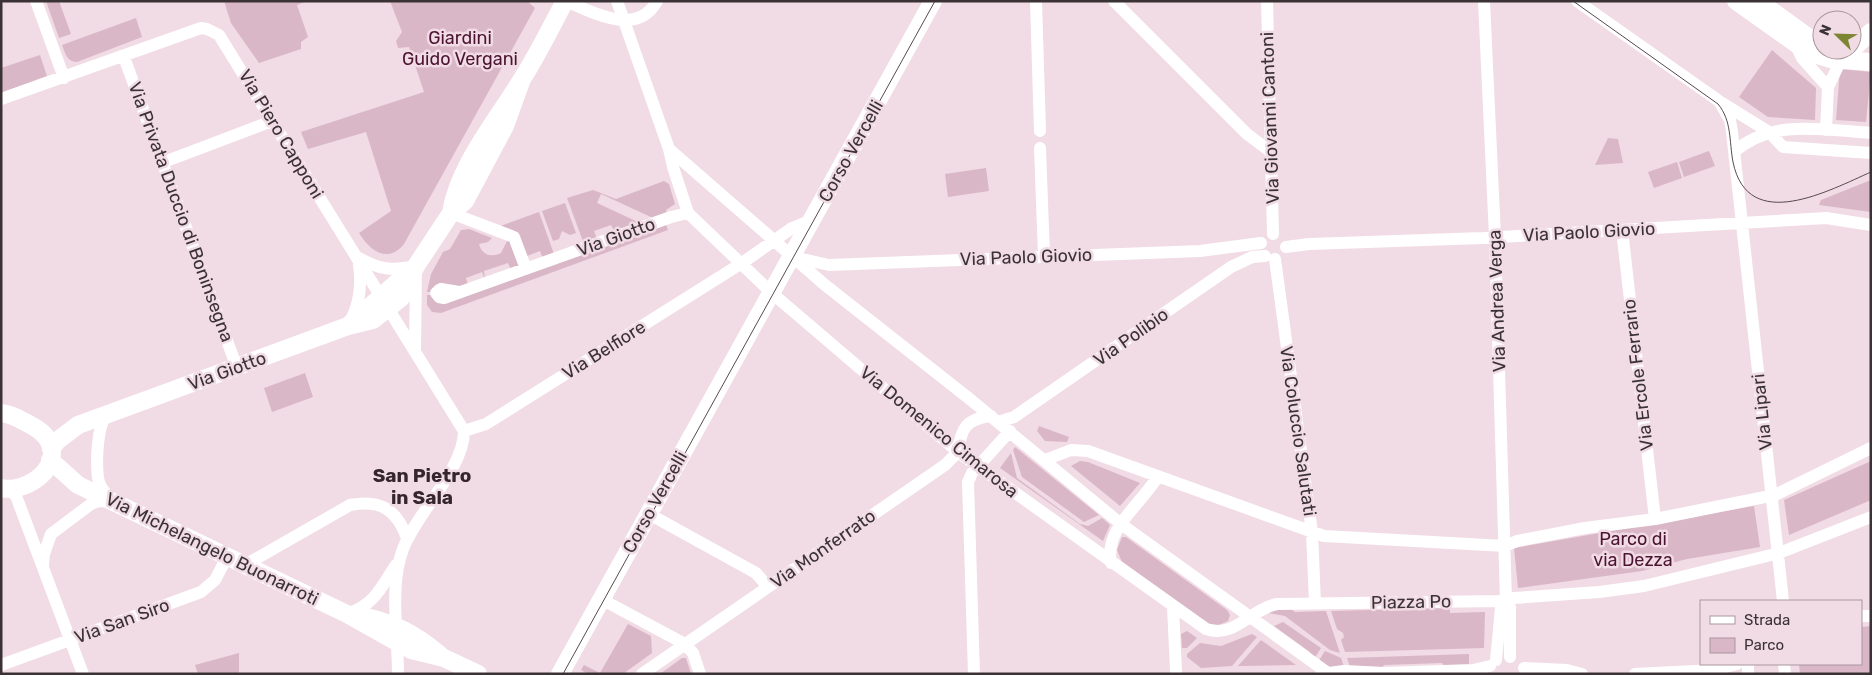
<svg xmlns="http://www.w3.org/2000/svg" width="1872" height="675" viewBox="0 0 1872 675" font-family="Rubik,sans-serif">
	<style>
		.green { fill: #dab7c6 }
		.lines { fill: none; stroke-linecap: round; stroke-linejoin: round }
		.street { stroke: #fff; stroke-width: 12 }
		.secondary { stroke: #fff; stroke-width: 18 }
		.tram { stroke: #564b4f; stroke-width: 1 }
		.labels { text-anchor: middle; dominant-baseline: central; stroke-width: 5; stroke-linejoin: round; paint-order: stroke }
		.park-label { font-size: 18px; fill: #4b1432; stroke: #f1dbe4 }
		.street-label { font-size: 18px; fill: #3a3235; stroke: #f1dbe4 }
		.neighbourhood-label { font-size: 19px; font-weight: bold; fill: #35262d; stroke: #f1dbe4 }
	</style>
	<rect width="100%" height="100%" fill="#f1dbe4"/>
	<!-- green -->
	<path class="green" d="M46,1H59L71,34L59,38Z
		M224,1H307L297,5L308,37L301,42V49L259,63L231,23Z
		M390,1H527L535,8L404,244C388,264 370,251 359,233L391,211L366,132L308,149L301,132L424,92L409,47L398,48L396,41L402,32Z
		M136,18L142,37L77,62C67,62 65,53 62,45Z
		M1772,50L1816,88L1815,120L1768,117L1739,97Z
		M40,55L47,76L1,93V68Z
		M1840,69L1871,72L1866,122L1836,120Z
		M1608,138L1618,139L1623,163L1595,165Z
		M1709,151L1715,166L1684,177L1679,162Z
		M1677,162L1682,178L1654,188L1648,172Z
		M986,168L989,191L948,197L945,174Z
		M1871,180V212L1819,205L1821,200Z
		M664,181L669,184L675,204L666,210L667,213L653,218L601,194L597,203L640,223L615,232L611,225L594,231L597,239L584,244L567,198L593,190L616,199Z
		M565,203L576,233L570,235L562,231L559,239L553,241L542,211Z
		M539,212L554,254L543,259L540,251L527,256L498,227Z
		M665,222L668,230L441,313L432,312L427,305V295H431L439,303Z
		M469,229L492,238L488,242L479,244C482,255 491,258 501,253L509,237L522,266L511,270L508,263L484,271L485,280L482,272L466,278L468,285L458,289L441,283L435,285L431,292H427L431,274L443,252L450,249L461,230Z
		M305,373L313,397L272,412L264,388Z
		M1039,426L1069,437L1067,442L1045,441L1037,431Z
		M1015,447L1099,515L1084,522L1022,477L1013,450Z
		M1011,453L1017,478L1080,524L1088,526L1102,518L1110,525L1103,541L1000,468Z
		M1080,461L1088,462L1140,483L1120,506L1071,466Z
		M1871,461V500L1789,535L1784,500Z
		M1754,506L1760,547L1687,559L1642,571L1518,588L1514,548Z
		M1122,537H1126L1227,610L1230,615L1228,621L1219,625L1209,624L1122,562L1117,550Z
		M1450,608V613L1485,612L1484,648L1345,652L1341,640L1344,637L1343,633L1337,629L1331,611Z
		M1291,609L1295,612L1326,611L1340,653L1330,650L1285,616L1268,613L1272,610Z
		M1283,622L1321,648L1314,659L1310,657V652L1274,626Z
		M628,624L651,636L652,653L623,674H588L581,670L584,665L600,673Z
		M1871,626V674H1800L1799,664H1861V627Z
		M1187,631L1197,638L1187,648H1182L1181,634Z
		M1252,634L1257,637L1232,666L1201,668L1187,657V654L1200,643L1221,646Z
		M1261,640L1296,665L1238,666Z
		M1325,651L1341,658L1344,667L1329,668L1318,662Z
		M239,653V674H198L195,665Z
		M1469,654V666L1445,667L1442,663L1384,665L1381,669L1350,667L1347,658Z
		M682,658H686L691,674H660Z"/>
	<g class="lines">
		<!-- street -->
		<path class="street" d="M36,1L64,78
			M566,1C594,13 637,37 657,1
			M617,1L669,149L673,167L688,213L773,294L958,452L1206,629C1235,639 1250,609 1277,604L1499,601L1514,598L1599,592L1644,586L1779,553L1871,517
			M1036,1L1040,131
			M1114,1L1247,134L1271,152
			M1267,1L1273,234
			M1484,1L1495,237L1506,601
			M1577,1L1719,101L1769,132L1783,147L1871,153
			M1796,45L1802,58L1828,87
			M124,57L237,368
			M1,99L201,28L207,29L219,35L464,431
			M1719,101L1730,120L1732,132L1783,601
			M1826,130L1828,87L1841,60
			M1040,148L1044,256
			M669,149L825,285L971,400L1121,524L1328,673
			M1734,152C1772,118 1824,130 1871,133
			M164,162L272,121
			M451,213L514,237L526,269
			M1622,230L1655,519
			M1286,247L1309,244L1483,238L1826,218L1871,225
			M357,257C380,270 391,271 416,266L415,352
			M793,257L829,265L1200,251L1261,243
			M1275,259L1312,532L1315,603
			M459,292L441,289L436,293L439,297L444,298L671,217L688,213
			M351,320C360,302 362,285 359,265
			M106,415C97,428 96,462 98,478C99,486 104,492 110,498
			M998,422L1014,417L1231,267L1252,257L1265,256
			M464,431L486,424L742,263L792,228L814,219
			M958,452C961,428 966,419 991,416
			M1045,460L1071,450L1088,451L1324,536L1505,546L1517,541L1585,528L1655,519L1775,495L1871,448
			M9,489L16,496L83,674
			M649,514L756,573L768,587
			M1111,563C1104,528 1142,504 1158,476
			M43,565L44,554L51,534L91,504L99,501L111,502
			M245,565L350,505C381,499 397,510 407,538
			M601,599L685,644L693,653L700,674
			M1506,601L1510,607V657
			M1173,607L1176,671
			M349,613C375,604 381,587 396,565
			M1861,616H1871
			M1496,660L1501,608L1506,601
			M1784,664L1785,674
			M1,665L201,592L215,580L227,557
			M1524,668L1567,670L1582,674
			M398,674C398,635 389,585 403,549C417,512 464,469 464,431
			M642,674L945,465L958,452
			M974,674L968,482L972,473L1010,431
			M1321,674L1344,671L1385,673L1473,670L1490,666
			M1635,674L1714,670L1737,664
			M1748,674V664"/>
		<!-- secondary -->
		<path class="secondary" d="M1736,1L1808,52L1830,59L1871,62
			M1758,1L1808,37L1822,42
			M1852,49L1871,32
			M451,213C458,166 498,119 522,79C538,54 551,27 565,1
			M348,326L411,270
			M1,413C9,414 16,417 23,421C31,425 41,430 46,437C67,465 27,494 1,488
			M51,449L57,441L78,425L348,326L373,320L401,298L416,266L451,213L465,201L505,126L522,79
			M50,460L78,485L347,614L411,650L444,658L478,674
			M357,615C390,621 415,633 440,655
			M560,674L933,1"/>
		<!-- tram -->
		<path class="tram" d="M1573,1L1718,104C1732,121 1729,141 1733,162C1748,235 1830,190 1871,172
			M563,674L935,1"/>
	</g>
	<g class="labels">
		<!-- park labels -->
		<g class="park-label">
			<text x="460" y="38">Giardini<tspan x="460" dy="21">Guido Vergani</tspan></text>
			<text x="1633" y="539">Parco di<tspan x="1633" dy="21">via Dezza</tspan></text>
		</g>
		<!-- street labels -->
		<g class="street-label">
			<text transform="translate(1270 118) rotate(-92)">Via Giovanni Cantoni</text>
			<text transform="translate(281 134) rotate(59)">Via Piero Capponi</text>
			<text transform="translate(851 151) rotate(-61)">Corso Vercelli</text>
			<text transform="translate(181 212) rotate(70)">Via Privata Duccio di Boninsegna</text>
			<text transform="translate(1589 232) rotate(-3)">Via Paolo Giovio</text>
			<text transform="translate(616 237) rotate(-20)">Via Giotto</text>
			<text transform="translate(1026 257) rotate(-2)">Via Paolo Giovio</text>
			<text transform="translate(1497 301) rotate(-92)">Via Andrea Verga</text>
			<text transform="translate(1131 337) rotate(-35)">Via Polibio</text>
			<text transform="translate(604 350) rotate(-32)">Via Belfiore</text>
			<text transform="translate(227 371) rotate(-20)">Via Giotto</text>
			<text transform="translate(1638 375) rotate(-97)">Via Ercole Ferrario</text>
			<text transform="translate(1762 412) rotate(-96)">Via Lipari</text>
			<text transform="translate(1298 431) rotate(82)">Via Coluccio Salutati</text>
			<text transform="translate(939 432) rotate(39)">Via Domenico Cimarosa</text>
			<text transform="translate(655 502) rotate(-61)">Corso Vercelli</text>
			<text transform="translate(212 549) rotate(26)">Via Michelangelo Buonarroti</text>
			<text transform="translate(823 549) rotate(-35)">Via Monferrato</text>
			<text transform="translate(1411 602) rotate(-1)">Piazza Po</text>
			<text transform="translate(122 621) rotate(-20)">Via San Siro</text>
		</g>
		<!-- neighbourhood labels -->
		<g class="neighbourhood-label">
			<text x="422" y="475">San Pietro<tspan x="422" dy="22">in Sala</tspan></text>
		</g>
	</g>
	<!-- border -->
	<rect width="1872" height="675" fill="none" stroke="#3a3235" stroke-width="5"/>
	<!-- legend -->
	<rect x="1700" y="600" width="162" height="65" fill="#f1dbe4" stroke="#a8979e"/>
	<rect x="1710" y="616" width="25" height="8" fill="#ffffff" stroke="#a8979e"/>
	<text x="1744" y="625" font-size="15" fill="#3a3235">Strada</text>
	<rect x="1710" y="638" width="25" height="15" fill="#dab7c6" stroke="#a8979e"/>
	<text x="1744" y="650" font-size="15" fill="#3a3235">Parco</text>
	<!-- north arrow -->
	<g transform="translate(1837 35) rotate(293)"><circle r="24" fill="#f1dbe4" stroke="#a8979e"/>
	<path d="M0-4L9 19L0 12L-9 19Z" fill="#7b8532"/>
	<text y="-8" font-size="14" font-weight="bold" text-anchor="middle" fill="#3a3235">N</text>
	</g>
</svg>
